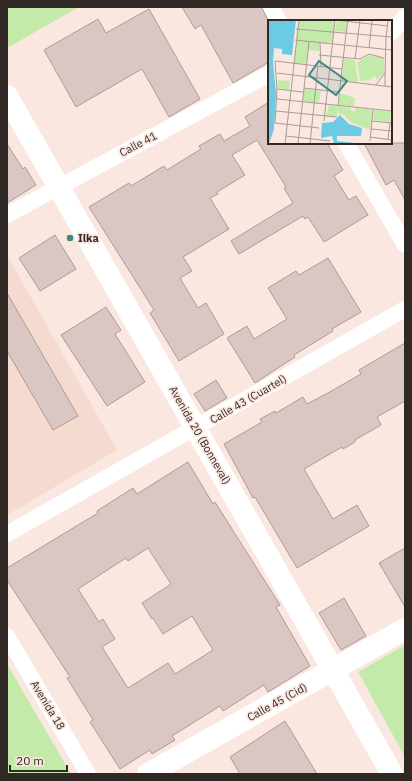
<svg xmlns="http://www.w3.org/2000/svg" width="412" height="781" viewBox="0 0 412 781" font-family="'IBM Plex Sans',sans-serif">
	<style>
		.built { fill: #f5dad0 }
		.green { fill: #c4eaa9 }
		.building { fill: #dac6c3; stroke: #ae9b98; fill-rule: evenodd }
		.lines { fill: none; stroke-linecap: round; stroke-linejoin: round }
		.street { stroke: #fff; stroke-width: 16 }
		.secondary { stroke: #fff; stroke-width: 22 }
		.poi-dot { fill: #3f8789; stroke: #fae7e0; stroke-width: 1.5 }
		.labels { text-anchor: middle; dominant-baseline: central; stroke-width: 3.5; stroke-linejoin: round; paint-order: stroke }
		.street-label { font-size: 11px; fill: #2f2825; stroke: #fae7e0 }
		.poi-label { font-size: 11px; font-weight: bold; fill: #2f2825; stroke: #fae7e0; text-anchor: start }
		.inset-road { fill: none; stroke: #a99b95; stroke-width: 1 }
		.view { fill: #3f8789; fill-opacity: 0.15; stroke: #3f8789; stroke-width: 2 }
		.inset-edge { fill: none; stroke: #2f2825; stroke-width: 2 }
	</style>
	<rect width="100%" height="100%" fill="#fae7e0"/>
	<!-- built -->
	<path class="built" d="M7,255L117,450L7,515Z"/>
	<!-- green -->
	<path class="green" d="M7,7H79L7,48Z
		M405,645V757L358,672Z
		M7,664L71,774H7Z"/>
	<!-- building -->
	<path class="building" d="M182,7H262L269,23V62L233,83L201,25L195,29Z
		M149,9L200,99L169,117L142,69L76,107L44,50L98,19L106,33Z
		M269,102V143H327L343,170L334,176L349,200L356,196L368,215L324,242L308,217L305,219L303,216L239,254L231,241L293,203L284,188L286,187L257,140L232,155L245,175L217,192L218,194L210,198L229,229L183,257L192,271L180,278L198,308L206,303L224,334L179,361L150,313L154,310L89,207L129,183L131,186L164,166L167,170L201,149L199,146L220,134L224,141L250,126L245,117Z
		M364,143H405V200L394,180L386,185Z
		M7,144L23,169L25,167L36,185L7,203Z
		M55,235L76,269L40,291L19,258Z
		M328,258L361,312L332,329L333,331L294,355L295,357L255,383L227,338L247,326L254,339L287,319L268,288L296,271L299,275Z
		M7,293L78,416L53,430L7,351Z
		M106,307L121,330L115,334L145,382L107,406L61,335Z
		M405,343V401L377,417L381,425L355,440V442L343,449L342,447L304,469L333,519L357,505L369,526L297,568L255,497L253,498L224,444L262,422L260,419L275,411L276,413L303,397L307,404L328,393L361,374L359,370Z
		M216,380L227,398L205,411L194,394Z
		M188,462L213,504L215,502L280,605L276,607L310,666L268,692L264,685L223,711L220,706L172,736L175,740L152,754L150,750L120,769L90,722L93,720L67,678L70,677L7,580V568L98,513L97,511L133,488L137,494ZM148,548L171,584L142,603L152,619L153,618L163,634L192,616L213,650L175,674L168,663L128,688L102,647L115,639L103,619L99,622L78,589L126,558L128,561Z
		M405,548V607L379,563Z
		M344,598L366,636L341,650L319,613Z
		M285,721L317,774H240L230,757Z"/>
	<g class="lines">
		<!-- street -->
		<path class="street" d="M271,7L279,21
			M391,33L405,17
			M346,143L405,245
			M7,215L269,74
			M7,534L405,309
			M7,636L88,774"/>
		<!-- secondary -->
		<path class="secondary" d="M7,96L392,774
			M148,774L405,629"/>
	</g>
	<!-- markers -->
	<circle class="poi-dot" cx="70" cy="238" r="4"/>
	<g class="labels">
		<!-- street labels -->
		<g class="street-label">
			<text transform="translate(138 144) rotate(-28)">Calle 41</text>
			<text transform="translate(248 399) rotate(-30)">Calle 43 (Cuartel)</text>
			<text transform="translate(200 435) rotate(60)">Avenida 20 (Bonneval)</text>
			<text transform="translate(277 702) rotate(-29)">Calle 45 (Cid)</text>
			<text transform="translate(48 705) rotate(59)">Avenida 18</text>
		</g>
		<!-- poi labels -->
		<g class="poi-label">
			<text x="78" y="238">Ilka</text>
		</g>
	</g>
	<!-- overview -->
	<g transform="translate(268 20)">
		<rect width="124" height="124" fill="#fae7e0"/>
		<path d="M31,0H67L64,22L52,23L51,31L40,30L38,44L26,43ZM69,1L79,2L78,12L67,11ZM101,35L116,38V53L106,63L109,58L106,56L102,60L92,61L89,43ZM76,38L87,40L90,62L74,60ZM10,60L22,61L21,70L10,68ZM36,69L53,71L51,83L35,81ZM72,73L87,78L86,86L70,85ZM61,85L83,88V91H87L88,88L104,90L102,110L82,102L76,95L70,93V87L69,96H58ZM106,90L123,92L122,102L105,100Z" fill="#c4eaa9"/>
		<path d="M0,0H28L24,35L14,34V29L6,28L5,43L8,73L6,109L1,124ZM72,95L81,104L94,108L93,116H69V121L96,124H66L64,116L53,118L54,103L65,102Z" fill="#6bcae4"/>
		<path class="inset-road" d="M67,0L120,6M28,9L124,17M78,14L80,0M118,18L120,0M27,20L124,30M52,23L53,47M101,28L104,0M51,35L92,39L101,34L116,38M87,39L92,0M9,53L124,67M108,65L117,53L118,18M117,66V53M36,68L71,72M9,69L35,72M9,79L124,91M70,85L78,14M8,91L69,97M56,101L67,0M104,101L124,103M51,108L7,103L9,69L7,41L74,49M103,109L124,111M18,116L62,121M102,117L124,120M120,119L122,103M102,121L105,89M17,124L31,0M30,124L41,22M42,124L50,46"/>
		<path class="view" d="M51,41L79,61L68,75L41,55Z"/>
		<rect width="124" height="124" class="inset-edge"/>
	</g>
	<!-- border -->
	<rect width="412" height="781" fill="none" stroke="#2f2825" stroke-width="16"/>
	<!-- scale -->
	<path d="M10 765v6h57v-6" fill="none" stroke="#2f2825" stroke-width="2"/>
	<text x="16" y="765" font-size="12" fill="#2f2825" stroke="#fae7e0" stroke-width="3" paint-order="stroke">20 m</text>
</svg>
